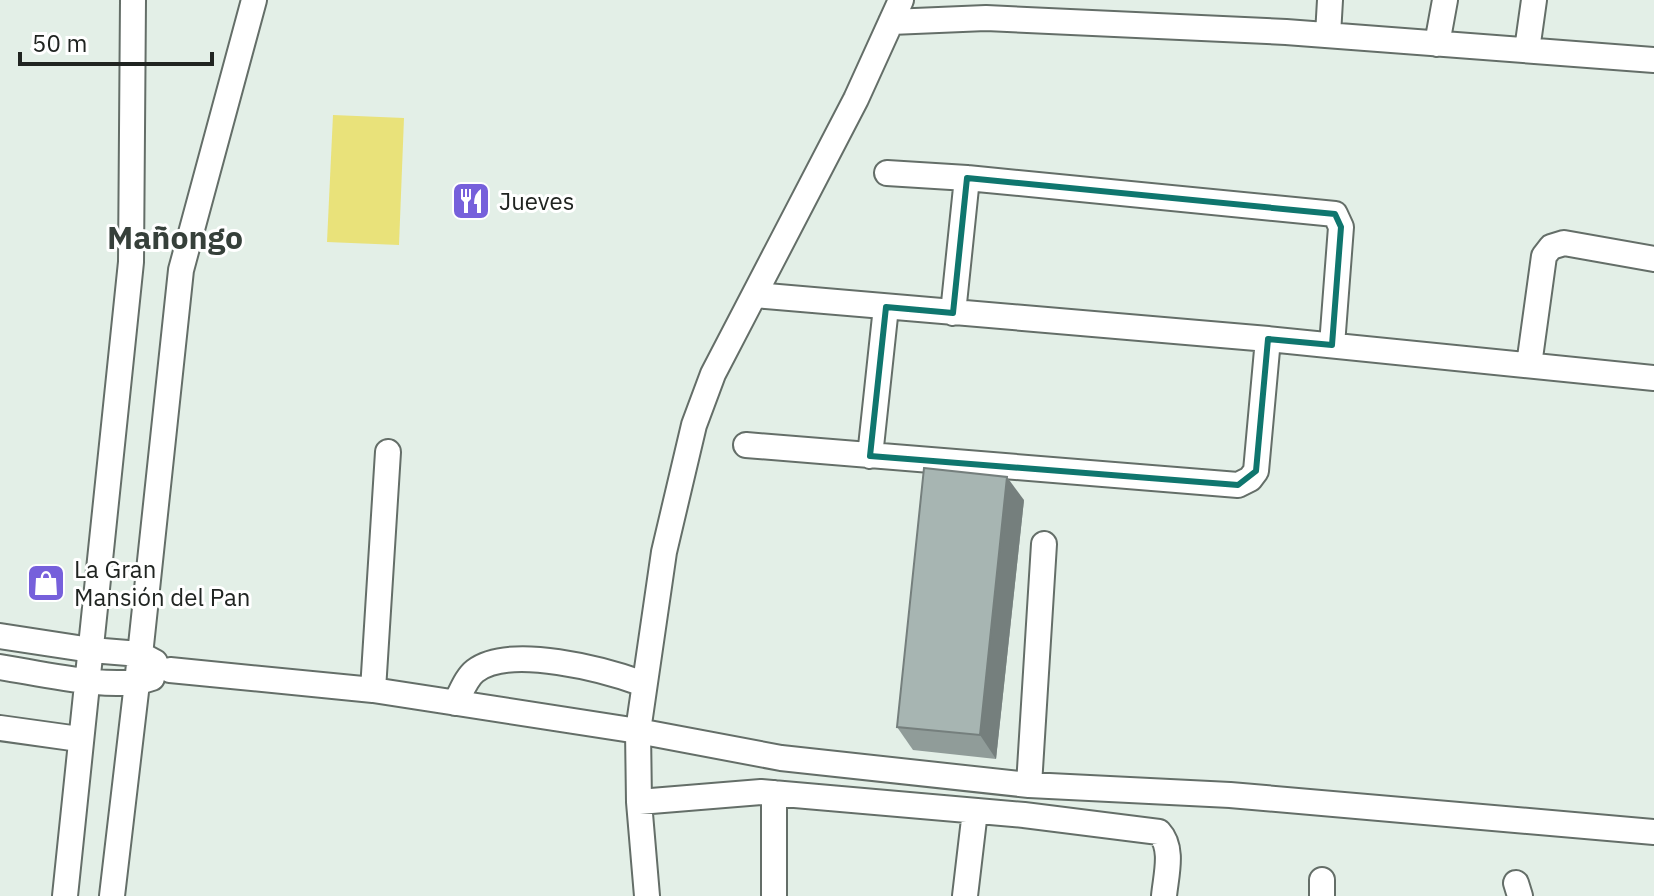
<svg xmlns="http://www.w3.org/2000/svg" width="1654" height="896" viewBox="0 0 1654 896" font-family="'IBM Plex Sans',sans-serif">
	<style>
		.green { fill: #e9e27a }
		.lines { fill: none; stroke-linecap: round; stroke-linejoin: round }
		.minor-casing { stroke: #646e68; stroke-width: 28 }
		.minor { stroke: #fff; stroke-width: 24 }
		.wall { fill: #909c99 }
		.shaded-wall { fill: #757f7d }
		.building { fill: #a7b5b2; stroke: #757f7d; stroke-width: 2 }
		.marked { fill: none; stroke: #0f766e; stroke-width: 6; stroke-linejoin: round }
		.labels { text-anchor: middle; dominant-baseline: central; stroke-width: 6; stroke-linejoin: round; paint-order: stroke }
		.poi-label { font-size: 24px; fill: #202421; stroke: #fff; text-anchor: start }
		.district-label { font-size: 32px; font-weight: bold; fill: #36403a; stroke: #fff }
	</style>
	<rect width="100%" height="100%" fill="#e3efe7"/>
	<!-- green -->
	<path class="green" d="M333,115L404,118L399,245L327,242Z"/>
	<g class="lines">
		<!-- minor casing -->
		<g class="minor-casing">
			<path id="minor" d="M891,22L986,18L1286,32L1654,60
				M1328,35L1330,0
				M1437,44L1445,0
				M1527,50L1534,0
				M887,173L967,178L1335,214L1341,227L1332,345
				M755,295L1268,339L1654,378
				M953,313L967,178
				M1529,365L1544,256L1551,247L1564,243L1654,259
				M746,445L1238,485L1250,479L1256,471L1268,339
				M870,456L886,307
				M0,636L91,650L140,654L155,662
				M0,667C39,673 116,692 152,678
				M170,670L373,690L638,731L781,758L1029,785L1230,795L1654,832
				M373,690L388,452
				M455,703C461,693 466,678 475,671C510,644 606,670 644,684
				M0,728L79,739
				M1029,785L1044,544
				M639,802L761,792L1024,815L1159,832C1174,848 1166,875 1164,896
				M1516,883L1520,896
				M65,896L131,262L133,0
				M112,896L137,683L181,270L254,0
				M647,896L639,802L638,731L664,552L694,425L713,374L856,99L901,0
				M774,896V793
				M965,896L975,811
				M1322,896V880"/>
		</g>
		<!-- minor -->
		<use href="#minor" class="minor"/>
	</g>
	<!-- wall -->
	<path class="wall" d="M1024,500L996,759L913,750L897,727Z"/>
	<!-- shaded-wall -->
	<path class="shaded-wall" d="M1007,477L1024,500L996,759L980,735Z"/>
	<!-- building -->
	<path class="building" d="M924,468L1007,477L980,735L897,727Z"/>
	<!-- marked area -->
	<path class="marked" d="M967,178L1335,214L1341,227L1332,345L1268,339L1256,471L1238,485L870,456L886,307L953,313Z"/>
	<!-- icons -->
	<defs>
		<g id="restaurant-square" transform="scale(2)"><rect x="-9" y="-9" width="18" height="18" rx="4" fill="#7660db" stroke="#fff"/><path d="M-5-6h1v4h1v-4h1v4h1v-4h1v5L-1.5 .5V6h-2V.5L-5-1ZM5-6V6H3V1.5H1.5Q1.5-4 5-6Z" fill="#fff"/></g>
		<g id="shop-square" transform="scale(2)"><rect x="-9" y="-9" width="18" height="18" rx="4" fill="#7660db" stroke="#fff"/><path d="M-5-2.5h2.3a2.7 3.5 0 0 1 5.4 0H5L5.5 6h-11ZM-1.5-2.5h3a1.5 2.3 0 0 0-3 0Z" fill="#fff"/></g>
	</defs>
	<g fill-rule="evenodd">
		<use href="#restaurant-square" x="471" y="201"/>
		<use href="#shop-square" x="46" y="583"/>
	</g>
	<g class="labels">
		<!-- poi labels -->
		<g class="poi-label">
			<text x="499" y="201">Jueves</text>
			<text x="74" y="569">La Gran<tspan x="74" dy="28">Mansión del Pan</tspan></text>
		</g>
		<!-- district labels -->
		<g class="district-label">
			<text x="175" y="237">Mañongo</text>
		</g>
	</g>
	<!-- scale -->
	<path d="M20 52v12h192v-12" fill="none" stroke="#202421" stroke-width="4"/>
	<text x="32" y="52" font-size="24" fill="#202421" stroke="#ffffff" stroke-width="6" paint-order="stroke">50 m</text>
</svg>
